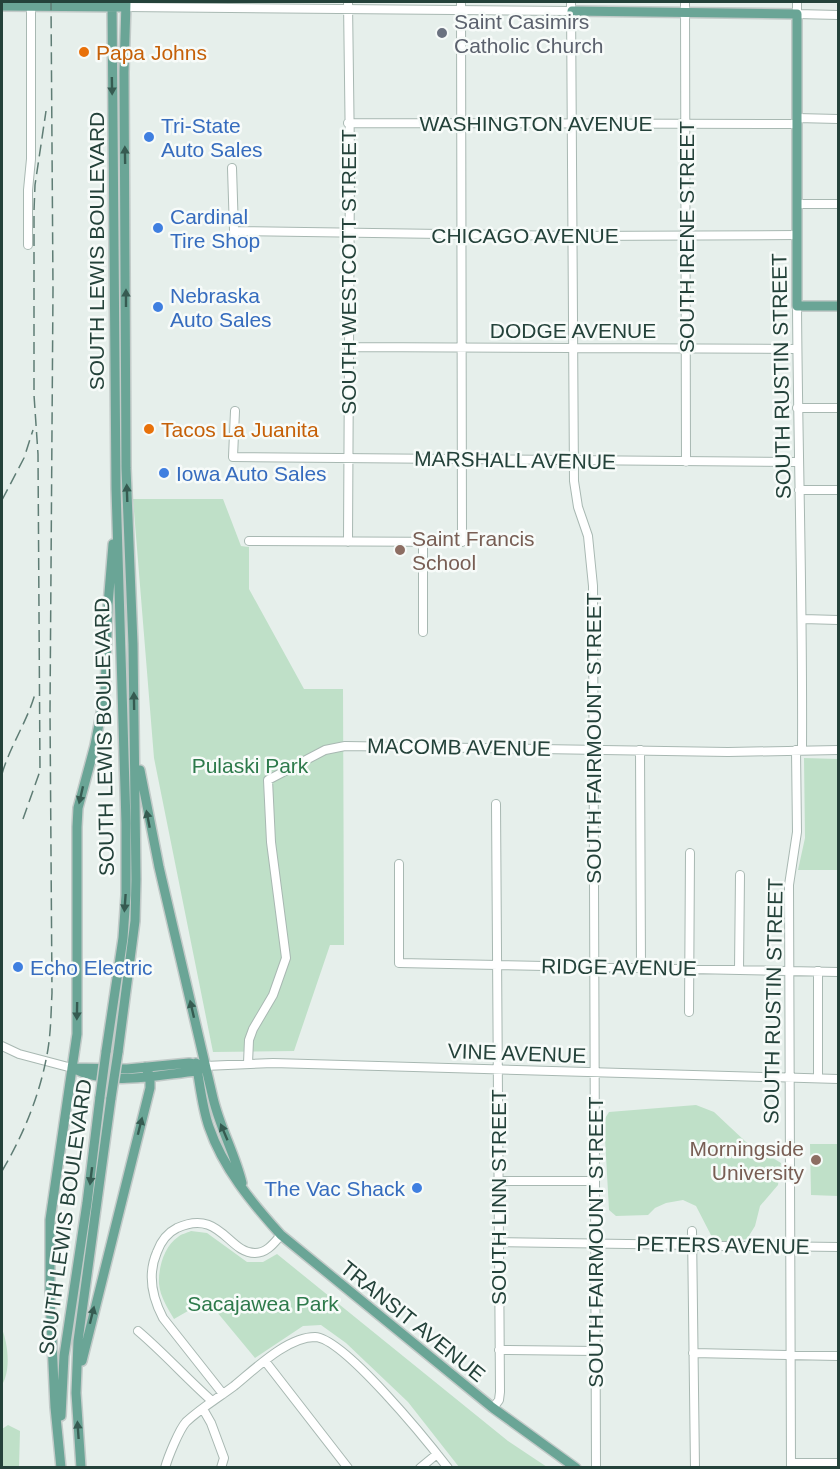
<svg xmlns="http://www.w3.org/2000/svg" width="840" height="1469" viewBox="0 0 840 1469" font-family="Arial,sans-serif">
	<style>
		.green { fill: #bfe0c8 }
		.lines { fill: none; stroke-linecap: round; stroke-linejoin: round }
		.minor-casing { stroke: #a8b8b2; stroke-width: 10 }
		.major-casing { stroke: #c2cac8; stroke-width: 12 }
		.minor { stroke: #fff; stroke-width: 8 }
		.major { stroke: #6aa596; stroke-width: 9 }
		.rail { stroke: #5f7d75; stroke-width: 1.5; stroke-dasharray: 12 6; stroke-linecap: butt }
		.major-bridge-casing { stroke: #c2cac8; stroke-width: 12; stroke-linecap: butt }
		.major-bridge { stroke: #6aa596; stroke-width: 9 }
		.oneway { fill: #365b51 }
		.worship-dot { fill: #6b7280; stroke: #f7fbf9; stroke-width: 2 }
		.food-dot { fill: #e8710a; stroke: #f7fbf9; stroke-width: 2 }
		.shop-dot { fill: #3f7fe0; stroke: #f7fbf9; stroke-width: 2 }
		.education-dot { fill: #8d6e63; stroke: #f7fbf9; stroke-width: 2 }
		.labels { text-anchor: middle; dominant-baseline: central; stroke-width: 5; stroke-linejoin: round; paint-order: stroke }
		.worship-label { font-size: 21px; fill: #5b616d; stroke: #f7fbf9; text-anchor: start }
		.food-label { font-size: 21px; fill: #c56008; stroke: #f7fbf9; text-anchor: start }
		.street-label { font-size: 21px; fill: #24423a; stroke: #f7fbf9 }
		.shop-label { font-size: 21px; fill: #366cbe; stroke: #f7fbf9; text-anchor: start }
		.education-label { font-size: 21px; fill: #785e54; stroke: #f7fbf9; text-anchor: start }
		.park-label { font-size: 21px; fill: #2d7a4b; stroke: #f7fbf9 }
	</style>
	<rect width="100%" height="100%" fill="#e6efeb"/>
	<!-- green -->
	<path class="green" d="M133,499H223L241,546L249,547V589L304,689H343L344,945H330L294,1051L213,1052L154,758Z
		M804,758L838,759V870H798L805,838Z
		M696,1105L714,1112L746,1142L781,1163L778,1185L760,1206L755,1226L747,1239L726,1242L713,1239L696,1206L683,1200L666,1203L655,1208L648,1215L616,1216L609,1210L604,1120L609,1112Z
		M810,1144H838V1196L811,1195Z
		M191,1231L207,1233L247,1262H263L277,1254L508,1441L547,1467H459L408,1402L346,1343L321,1325L303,1326L255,1358L207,1300L174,1319C168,1309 160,1296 159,1284C158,1269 164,1246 178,1237C181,1234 187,1233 191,1231Z
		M2,1329C8,1344 11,1370 2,1385Z
		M8,1425L20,1431L19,1467H2V1429Z"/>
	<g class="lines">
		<!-- minor casing -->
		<g class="minor-casing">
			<path id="minor" d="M348,2L350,156L348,542
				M571,2L574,481L578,507L588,536L593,586L596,1468
				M685,2L686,462
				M797,2V14L838,15
				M125,7L572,11
				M797,118L838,119
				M348,123L796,124
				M232,168L234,231L572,236L797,235
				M797,204H838
				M234,231L235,242
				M28,245V190L31,159V6
				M797,306C798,454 803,602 802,750
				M349,347L797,349
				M797,408H838
				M235,411L233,457L798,462
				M799,490H838
				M249,541L462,542L461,2
				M423,542V632
				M803,619L838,620
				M640,750L641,967
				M399,864V963L838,972
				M739,970L740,875
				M818,971V1078
				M689,1012L690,853
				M2,1046L19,1054L72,1068
				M248,1063L249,1040L253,1029L273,995L286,958L271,842L268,780L325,750L345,746L728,752L838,750
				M205,1066L273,1063L838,1079
				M498,1181H595
				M692,1231L695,1468
				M499,1242L838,1247
				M138,1331C164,1353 186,1378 212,1401
				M499,1350L596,1351
				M693,1353L838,1356
				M265,1361L348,1468
				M223,1394L163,1318C152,1297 147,1275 157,1252C161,1241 167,1233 177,1228C220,1208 228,1253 255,1253C267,1253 274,1243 281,1235
				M493,1408L499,1400L500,1392L496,804
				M203,1409L211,1423L224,1458L221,1468
				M791,1463H838
				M165,1468C168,1457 179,1430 186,1422C201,1408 218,1398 234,1386C255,1369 287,1337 315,1337C344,1338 428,1442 448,1468
				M420,1468L437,1454
				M791,1468L789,885L797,832L796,750"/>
		</g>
		<!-- major casing -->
		<g class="major-casing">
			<path id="major" d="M2,6L125,7
				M572,11L797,14V306H838
				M140,770L159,867L213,1098C220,1128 235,1154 242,1183
				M106,1052L123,938L126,895V823L116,488L112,2
				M118,1052L135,921L136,879L133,644L126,468L124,72L126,2
				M196,1063C200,1084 202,1107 209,1127C223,1168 252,1203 281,1235L493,1408L576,1468
				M72,1068C110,1087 157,1075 197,1071L201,1069
				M73,1068L127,1069L189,1063L200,1065
				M82,1361L150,1088V1076L145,1067
				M61,1416L64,1356L87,1203L100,1097
				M61,1468L55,1407L50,1299V1220L77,1034V827L78,808L95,745L105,692L108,605L113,544
				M81,1468L76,1393L78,1341L111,1098"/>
		</g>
		<!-- minor -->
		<use href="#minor" class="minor"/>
		<!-- major -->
		<use href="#major" class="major"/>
		<!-- rail -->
		<path class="rail" d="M2,500L24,458L33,430
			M2,774C10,746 27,722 35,694
			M23,819L40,771L38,454L34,395V211L35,185L46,111
			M2,1171C24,1134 41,1092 48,1049C51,1030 51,1011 52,993L50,711L53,289L51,2"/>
		<!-- major-bridge casing -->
		<g class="major-bridge-casing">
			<path id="major-bridge" d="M100,1097L106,1052
				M111,1098L118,1052"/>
		</g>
		<!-- major-bridge -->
		<use href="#major-bridge" class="major-bridge"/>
	</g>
	<!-- one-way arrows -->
	<defs><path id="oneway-solid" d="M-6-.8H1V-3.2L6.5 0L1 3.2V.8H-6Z" transform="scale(1.5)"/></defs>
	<g class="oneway">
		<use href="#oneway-solid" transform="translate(112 86) rotate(89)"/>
		<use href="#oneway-solid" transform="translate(125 155) rotate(-91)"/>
		<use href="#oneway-solid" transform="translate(126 298) rotate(-90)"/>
		<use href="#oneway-solid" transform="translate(127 493) rotate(-92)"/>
		<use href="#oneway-solid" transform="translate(134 701) rotate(-91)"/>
		<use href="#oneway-solid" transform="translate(81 795) rotate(103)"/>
		<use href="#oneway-solid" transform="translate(148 819) rotate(-101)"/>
		<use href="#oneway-solid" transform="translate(125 903) rotate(94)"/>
		<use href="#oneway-solid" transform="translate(192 1009) rotate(-103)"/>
		<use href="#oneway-solid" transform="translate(77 1011) rotate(91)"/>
		<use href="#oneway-solid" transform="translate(140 1126) rotate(-76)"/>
		<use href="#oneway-solid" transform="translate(224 1132) rotate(-113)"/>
		<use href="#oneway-solid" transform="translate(91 1176) rotate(97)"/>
		<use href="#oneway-solid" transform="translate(92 1315) rotate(-76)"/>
		<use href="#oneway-solid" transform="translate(78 1430) rotate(-94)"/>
	</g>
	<!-- markers -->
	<circle class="worship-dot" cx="442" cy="33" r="6"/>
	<g class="food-dot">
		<circle cx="84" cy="52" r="6"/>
		<circle cx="149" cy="429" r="6"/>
	</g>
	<g class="shop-dot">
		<circle cx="149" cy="137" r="6"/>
		<circle cx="158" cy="228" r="6"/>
		<circle cx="158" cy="307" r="6"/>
		<circle cx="164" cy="473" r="6"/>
		<circle cx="18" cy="967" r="6"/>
		<circle cx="417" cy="1188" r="6"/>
	</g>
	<g class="education-dot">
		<circle cx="400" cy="550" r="6"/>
		<circle cx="816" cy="1160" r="6"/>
	</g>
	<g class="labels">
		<!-- worship labels -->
		<g class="worship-label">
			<text x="454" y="21">Saint Casimirs<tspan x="454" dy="24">Catholic Church</tspan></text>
		</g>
		<!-- food labels -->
		<g class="food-label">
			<text x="96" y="52">Papa Johns</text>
			<text x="161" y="429">Tacos La Juanita</text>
		</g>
		<!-- street labels -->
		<g class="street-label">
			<text x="536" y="123">WASHINGTON AVENUE</text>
			<text x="525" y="235">CHICAGO AVENUE</text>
			<text transform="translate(686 237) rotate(-90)">SOUTH IRENE STREET</text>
			<text transform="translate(96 251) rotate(-90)">SOUTH LEWIS BOULEVARD</text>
			<text transform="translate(348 272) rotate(-90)">SOUTH WESTCOTT STREET</text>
			<text x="573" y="330">DODGE AVENUE</text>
			<text transform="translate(781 376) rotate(-91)">SOUTH RUSTIN STREET</text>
			<text transform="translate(515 460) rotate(1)">MARSHALL AVENUE</text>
			<text transform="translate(104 737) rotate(-91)">SOUTH LEWIS BOULEVARD</text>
			<text transform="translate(593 738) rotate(-90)">SOUTH FAIRMOUNT STREET</text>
			<text transform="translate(459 747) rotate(1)">MACOMB AVENUE</text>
			<text transform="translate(619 967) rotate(1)">RIDGE AVENUE</text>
			<text transform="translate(773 1001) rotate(-89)">SOUTH RUSTIN STREET</text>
			<text transform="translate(517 1053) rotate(2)">VINE AVENUE</text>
			<text transform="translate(498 1197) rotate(-90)">SOUTH LINN STREET</text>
			<text transform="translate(65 1217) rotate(-82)">SOUTH LEWIS BOULEVARD</text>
			<text transform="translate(595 1242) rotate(-90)">SOUTH FAIRMOUNT STREET</text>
			<text transform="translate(723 1245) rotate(1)">PETERS AVENUE</text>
			<text transform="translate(413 1321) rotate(39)">TRANSIT AVENUE</text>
		</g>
		<!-- shop labels -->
		<g class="shop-label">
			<text x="161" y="125">Tri-State<tspan x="161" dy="24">Auto Sales</tspan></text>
			<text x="170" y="216">Cardinal<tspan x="170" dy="24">Tire Shop</tspan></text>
			<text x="170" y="295">Nebraska<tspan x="170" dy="24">Auto Sales</tspan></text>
			<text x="176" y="473">Iowa Auto Sales</text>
			<text x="30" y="967">Echo Electric</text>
			<text x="405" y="1188" text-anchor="end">The Vac Shack</text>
		</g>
		<!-- education labels -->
		<g class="education-label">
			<text x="412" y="538">Saint Francis<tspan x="412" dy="24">School</tspan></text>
			<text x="804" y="1148" text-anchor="end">Morningside<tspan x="804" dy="24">University</tspan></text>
		</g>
		<!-- park labels -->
		<g class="park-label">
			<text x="250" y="765">Pulaski Park</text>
			<text x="263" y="1303">Sacajawea Park</text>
		</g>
	</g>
	<!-- border -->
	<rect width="840" height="1469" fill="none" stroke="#24423a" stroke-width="6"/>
</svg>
